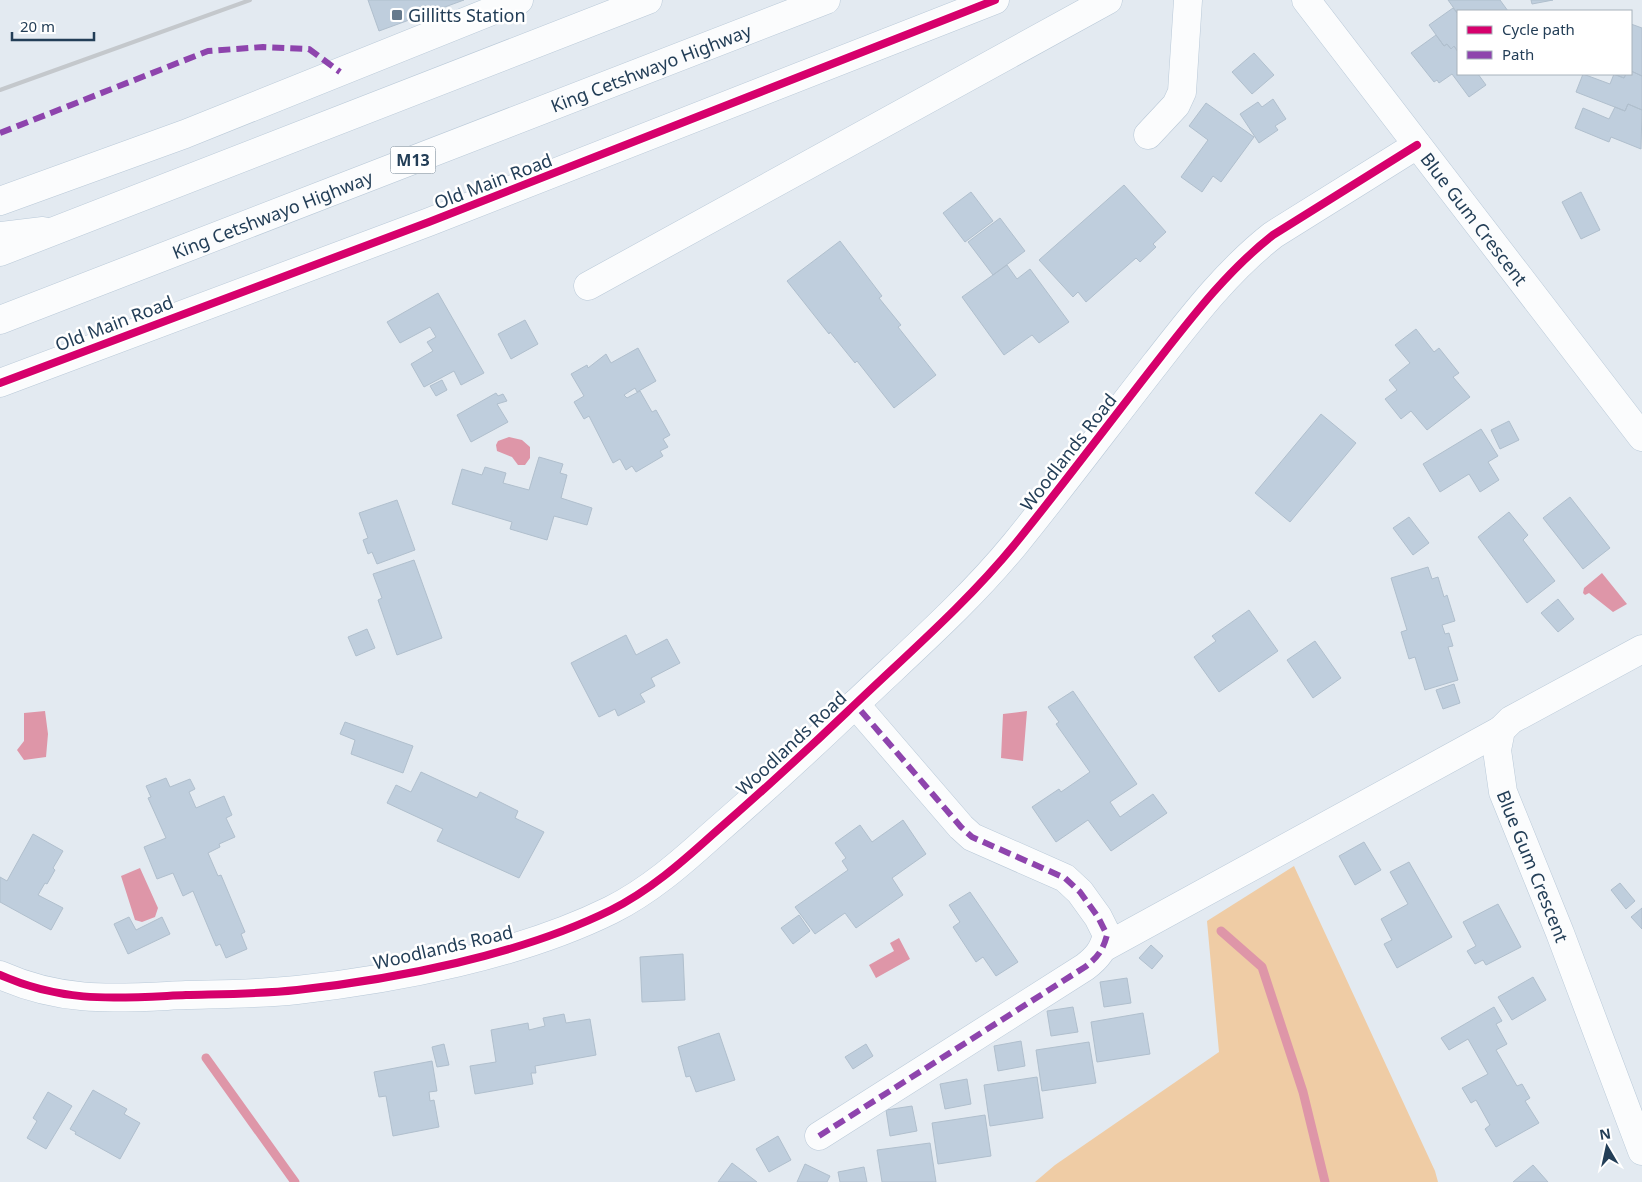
<svg xmlns="http://www.w3.org/2000/svg" width="1642" height="1182" viewBox="0 0 1642 1182" font-family="'Noto Sans',sans-serif">
	<style>
		.green { fill: #efcca5 }
		.water { fill: #de96a8 }
		.lines { fill: none; stroke-linecap: round; stroke-linejoin: round }
		.stream { stroke: #de96a8; stroke-width: 9 }
		.building { fill: #bfcedd; stroke: #b0bfcd }
		.minor-casing { stroke: #b9c9d8; stroke-width: 29 }
		.highway-casing { stroke: #b9c9d8; stroke-width: 29 }
		.minor { stroke: #fbfcfd; stroke-width: 28 }
		.highway { stroke: #fbfcfd; stroke-width: 28 }
		.rail { stroke: #c4c8cc; stroke-width: 4 }
		.quiet { stroke: #8e44ad; stroke-width: 6; stroke-dasharray: 12 6; stroke-linecap: butt }
		.cycleway-casing { stroke: #fff; stroke-width: 11 }
		.cycleway { stroke: #d6006c; stroke-width: 8 }
		.poi-dot { fill: #667a8d; stroke: #fff; stroke-width: 2 }
		.labels { text-anchor: middle; dominant-baseline: central; stroke-width: 5; stroke-linejoin: round; paint-order: stroke }
		.shield { fill: #fff; stroke: #657889; stroke-width: 1 }
		.shield-label { font-size: 16px; font-weight: bold; fill: #233e57 }
		.poi-label { font-size: 18px; fill: #233e57; stroke: #fff; text-anchor: start }
		.street-label { font-size: 18px; fill: #233e57; stroke: #fff }
	</style>
	<rect width="100%" height="100%" fill="#e3eaf1"/>
	<!-- green -->
	<path class="green" d="M1294,866L1435,1171L1438,1182H1035L1055,1165L1219,1052L1207,921Z"/>
	<!-- water -->
	<path class="water" d="M509,437L522,440L530,447V458L525,465H518L512,457L497,451L496,445L498,441Z
		M1602,573L1627,604L1613,612L1589,593L1585,595L1583,593L1584,588Z
		M45,711L48,734L46,757L24,760L17,750L24,741V713Z
		M1027,711L1023,761L1001,758L1003,714Z
		M140,868L158,908L155,917L142,922L135,920L121,876Z
		M899,938L910,959L876,978L869,965L894,951L890,943Z"/>
	<g class="lines">
		<!-- stream -->
		<path class="stream" d="M1221,931L1262,967L1303,1092L1325,1182
			M206,1058L295,1182"/>
	</g>
	<!-- building -->
	<path class="building" d="M368,0H464L379,31Z
		M1448,0H1500L1508,11H1458V14Z
		M1531,0H1553L1532,4Z
		M1453,8L1458,14V52L1454,46L1451,49L1447,44L1444,46L1429,25Z
		M1631,24L1642,28V76L1631,71Z
		M1436,35L1444,46L1447,44L1451,49L1454,46L1458,52V74H1478L1486,85L1469,97L1452,74L1439,83L1437,80L1434,82L1411,53Z
		M1254,53L1274,75L1252,94L1232,72Z
		M1631,71L1642,76V110L1628,104L1625,111L1576,92L1583,74L1610,84L1614,74L1624,78L1626,74H1631Z
		M1613,74H1626L1624,78Z
		M1273,99L1286,119L1275,126L1278,130L1259,143L1240,114L1258,102L1262,107Z
		M1206,103L1254,137L1221,182L1213,176L1202,192L1181,177L1208,140L1189,126Z
		M1628,104L1642,110L1641,149L1611,137L1609,142L1575,128L1583,108L1609,119L1615,107L1625,111Z
		M1124,185L1166,232L1153,244L1156,247L1140,262L1136,258L1086,302L1078,292L1073,297L1039,260Z
		M971,192L993,221L965,242L943,213Z
		M1581,192L1600,230L1581,239L1562,202Z
		M1000,218L1025,251L993,275L968,242Z
		M840,241L882,296L879,298L901,325L898,327L936,375L894,408L857,361L855,363L830,332L829,334L787,281Z
		M1007,265L1017,279L1030,269L1069,322L1039,343L1032,335L1004,355L962,297Z
		M438,293L484,373L461,385L454,371L424,387L411,364L433,351L427,342L436,337L430,327L400,343L387,322Z
		M525,320L538,344L511,359L498,334Z
		M1416,329L1434,352L1439,348L1459,373L1453,377L1470,397L1427,430L1411,411L1401,419L1385,399L1397,390L1389,380L1410,363L1395,345Z
		M638,348L656,381L637,392L635,388L624,395L627,398L640,391L652,412L656,410L670,435L663,439L668,447L660,451L663,456L636,472L632,466L626,470L620,459L613,463L589,416L584,419L574,402L584,396L571,374L587,365L588,368L606,354L611,363Z
		M442,380L447,390L436,396L430,386Z
		M496,393L498,396L503,394L507,401L497,404L508,422L471,442L457,415Z
		M1321,414L1356,443L1290,522L1255,493Z
		M1509,421L1519,440L1500,449L1491,430Z
		M1481,429L1498,456L1488,462L1499,480L1480,492L1469,474L1440,492L1423,464Z
		M539,457L563,464L560,473L567,475L561,498L592,508L587,525L554,516L547,540L510,529L512,522L452,504L462,469L482,475L485,467L506,473L503,483L529,490Z
		M1570,497L1610,548L1583,569L1543,518Z
		M397,500L415,550L377,564L372,552L368,554L363,540L368,538L359,513Z
		M1509,512L1528,535L1523,540L1555,581L1527,603L1478,537Z
		M1409,517L1429,543L1413,555L1393,528Z
		M414,560L442,638L397,655L378,600L382,598L373,574Z
		M1428,567L1432,579L1438,577L1444,597L1447,595L1455,621L1442,625L1445,634L1449,633L1453,646L1448,647L1458,680L1425,690L1415,657L1409,659L1401,632L1407,630L1391,578Z
		M1558,599L1574,619L1558,632L1541,613Z
		M1249,610L1278,651L1219,692L1194,657L1216,641L1212,636Z
		M367,629L375,648L356,656L348,637Z
		M626,635L636,655L667,639L680,663L651,678L655,686L640,694L645,702L618,716L615,709L599,717L571,663Z
		M1315,641L1341,678L1313,698L1287,660Z
		M1454,684L1460,703L1443,709L1436,690Z
		M1073,691L1137,784L1110,802L1120,817L1153,794L1167,813L1111,851L1088,820L1056,842L1032,807L1059,789L1061,792L1090,772L1056,724L1059,722L1048,707Z
		M345,722L413,746L403,773L351,754L355,740L340,734Z
		M421,772L477,798L480,792L518,811L515,818L544,832L519,878L437,841L443,829L387,803L396,785L411,792Z
		M166,778L170,787L190,779L195,789L189,792L196,808L224,796L232,815L226,818L235,837L219,844L220,847L208,853L218,876L221,875L245,932L241,934L247,949L226,958L220,944L216,946L193,891L183,896L173,873L157,879L144,847L166,838L148,798L151,797L146,786Z
		M903,820L926,854L892,878L903,895L856,928L845,913L815,934L795,907L848,870L842,861L846,858L835,843L860,825L872,842Z
		M33,834L63,851L53,868L55,870L47,884L45,883L38,895L63,908L51,930L0,902V877L7,881Z
		M1364,842L1381,870L1355,885L1339,856Z
		M1409,862L1452,937L1397,968L1384,944L1392,940L1381,919L1408,904L1390,872Z
		M1620,883L1635,901L1626,909L1611,890Z
		M970,892L1018,962L996,976L983,957L976,962L953,927L960,922L949,905Z
		M1498,904L1521,947L1486,965L1483,960L1475,964L1467,951L1476,946L1463,922Z
		M1642,908V929L1631,917Z
		M799,915L810,931L793,944L781,928Z
		M129,917L136,930L162,917L170,934L128,954L114,924Z
		M1151,945L1163,956L1152,969L1139,958Z
		M683,954L685,1000L642,1002L640,957Z
		M1533,977L1546,1000L1512,1020L1498,997Z
		M1127,978L1131,1003L1104,1007L1100,982Z
		M1073,1007L1078,1032L1051,1036L1047,1011Z
		M1494,1007L1502,1021L1496,1024L1507,1044L1496,1050L1517,1086L1522,1084L1530,1098L1525,1101L1539,1123L1496,1147L1485,1129L1490,1125L1476,1100L1471,1103L1462,1088L1488,1074L1468,1039L1449,1050L1441,1038Z
		M1143,1013L1150,1054L1097,1062L1091,1022Z
		M564,1014L566,1023L590,1019L596,1055L535,1066L536,1073H531L533,1084L475,1094L470,1066L496,1062L491,1030L528,1023L529,1030L545,1026L543,1018Z
		M719,1033L735,1080L696,1092L690,1076L686,1077L678,1047Z
		M1021,1041L1025,1066L998,1071L994,1046Z
		M1089,1042L1096,1083L1042,1091L1036,1050Z
		M444,1044L449,1065L437,1067L432,1047Z
		M866,1044L873,1056L853,1069L845,1057Z
		M432,1061L437,1091L429,1092L430,1101L434,1100L439,1127L393,1136L386,1096L379,1097L374,1072Z
		M1037,1077L1043,1118L990,1126L984,1085Z
		M967,1079L971,1104L945,1109L940,1084Z
		M93,1090L127,1109L124,1114L140,1123L120,1159L75,1134L76,1132L70,1129Z
		M48,1092L72,1106L46,1149L27,1138L37,1121L33,1118Z
		M912,1106L917,1131L890,1136L886,1110Z
		M985,1115L991,1156L938,1164L932,1123Z
		M778,1136L791,1160L769,1172L756,1149Z
		M930,1143L936,1182H882L877,1150Z
		M732,1163L757,1182H718Z
		M805,1164L830,1176L827,1182H797Z
		M1533,1165L1548,1182H1513Z
		M864,1167L867,1182H840L838,1172Z"/>
	<g class="lines">
		<!-- minor casing -->
		<g class="minor-casing">
			<g id="minor">
				<path id="s1" d="M1306,0L1642,437"/>
				<path d="M1148,135L1176,105L1182,92L1188,0"/>
				<path d="M0,201L185,134L519,0"/>
				<path d="M0,236L43,231"/>
				<path d="M588,286L1108,0"/>
				<path d="M0,383L429,222L995,0"/>
				<path id="s2" d="M1642,649L1511,720L1501,730L1497,750L1503,792L1560,933L1642,1151"/>
				<path d="M1103,948L1501,730"/>
				<path d="M0,975C65,1004 118,998 186,995C223,994 260,994 297,990C397,979 520,955 611,910C649,891 681,863 712,835C758,795 803,754 847,712C904,657 965,605 1015,544C1063,485 1109,423 1156,363C1192,317 1227,271 1273,235L1417,145"/>
				<path d="M819,1136L1085,967C1098,957 1103,950 1107,935L1098,917L1080,892L1065,878L972,837L961,827L855,704"/>
			</g>
		</g>
		<!-- highway casing -->
		<g class="highway-casing">
			<g id="highway">
				<path d="M0,252L648,0"/>
				<path id="s3" d="M0,320L826,0"/>
			</g>
		</g>
		<!-- minor -->
		<use href="#minor" class="minor"/>
		<!-- highway -->
		<use href="#highway" class="highway"/>
		<!-- rail -->
		<path class="rail" d="M0,90L250,0"/>
		<!-- quiet -->
		<path class="quiet" d="M0,133L208,51L263,47L309,49L340,72
			M819,1136L1085,967C1098,957 1103,950 1107,935L1098,917L1080,892L1065,878L972,837L961,827L855,704"/>
		<!-- cycleway casing -->
		<g class="cycleway-casing">
			<path id="cycleway" d="M0,383L429,222L995,0
				M0,975C65,1004 118,998 186,995C223,994 260,994 297,990C397,979 520,955 611,910C649,891 681,863 712,835C758,795 803,754 847,712C904,657 965,605 1015,544C1063,485 1109,423 1156,363C1192,317 1227,271 1273,235L1417,145"/>
		</g>
		<!-- cycleway -->
		<use href="#cycleway" class="cycleway"/>
	</g>
	<!-- markers -->
	<rect class="poi-dot" x="391" y="9" width="12" height="12" rx="2.5"/>
	<g class="labels">
		<!-- shield labels -->
		<rect class="shield" x="390.5" y="146.5" width="45" height="27" rx="4"/>
		<g class="shield-label">
			<text x="413" y="160">M13</text>
		</g>
		<!-- poi labels -->
		<g class="poi-label">
			<text x="408" y="15">Gillitts Station</text>
		</g>
		<!-- street labels -->
		<g class="street-label">
			<text stroke="none"><textPath href="#s3" startOffset="698">King Cetshwayo Highway</textPath></text>
			<text transform="translate(493 181) rotate(-21)">Old Main Road</text>
			<text stroke="none"><textPath href="#s3" startOffset="292">King Cetshwayo Highway</textPath></text>
			<text stroke="none"><textPath href="#s1" startOffset="276">Blue Gum Crescent</textPath></text>
			<text transform="translate(114 323) rotate(-21)">Old Main Road</text>
			<text transform="translate(1068 452) rotate(-52)">Woodlands Road</text>
			<text transform="translate(791 743) rotate(-43)">Woodlands Road</text>
			<text stroke="none"><textPath href="#s2" startOffset="306">Blue Gum Crescent</textPath></text>
			<text transform="translate(443 947) rotate(-13)">Woodlands Road</text>
		</g>
	</g>
	<!-- legend -->
	<rect x="1457" y="10" width="175" height="65" fill="#ffffff" stroke="#a7b2bc"/>
	<rect x="1467" y="26" width="25" height="8" fill="#d6006c" stroke="#a7b2bc"/>
	<text x="1502" y="35" font-size="15" fill="#233e57">Cycle path</text>
	<rect x="1467" y="51" width="25" height="8" fill="#8e44ad" stroke="#a7b2bc"/>
	<text x="1502" y="60" font-size="15" fill="#233e57">Path</text>
	<!-- north arrow -->
	<g transform="translate(1607 1147) rotate(351)" stroke="#ffffff" stroke-width="4" paint-order="stroke">
	<path d="M0-4L9 19L0 12L-9 19Z" fill="#233e57"/>
	<text y="-8" font-size="14" font-weight="bold" text-anchor="middle" fill="#233e57">N</text>
	</g>
	<!-- scale -->
	<path d="M12 32v8h82v-8" fill="none" stroke="#233e57" stroke-width="2.5"/>
	<text x="20" y="32" font-size="15" fill="#233e57" stroke="#ffffff" stroke-width="4" paint-order="stroke">20 m</text>
</svg>
